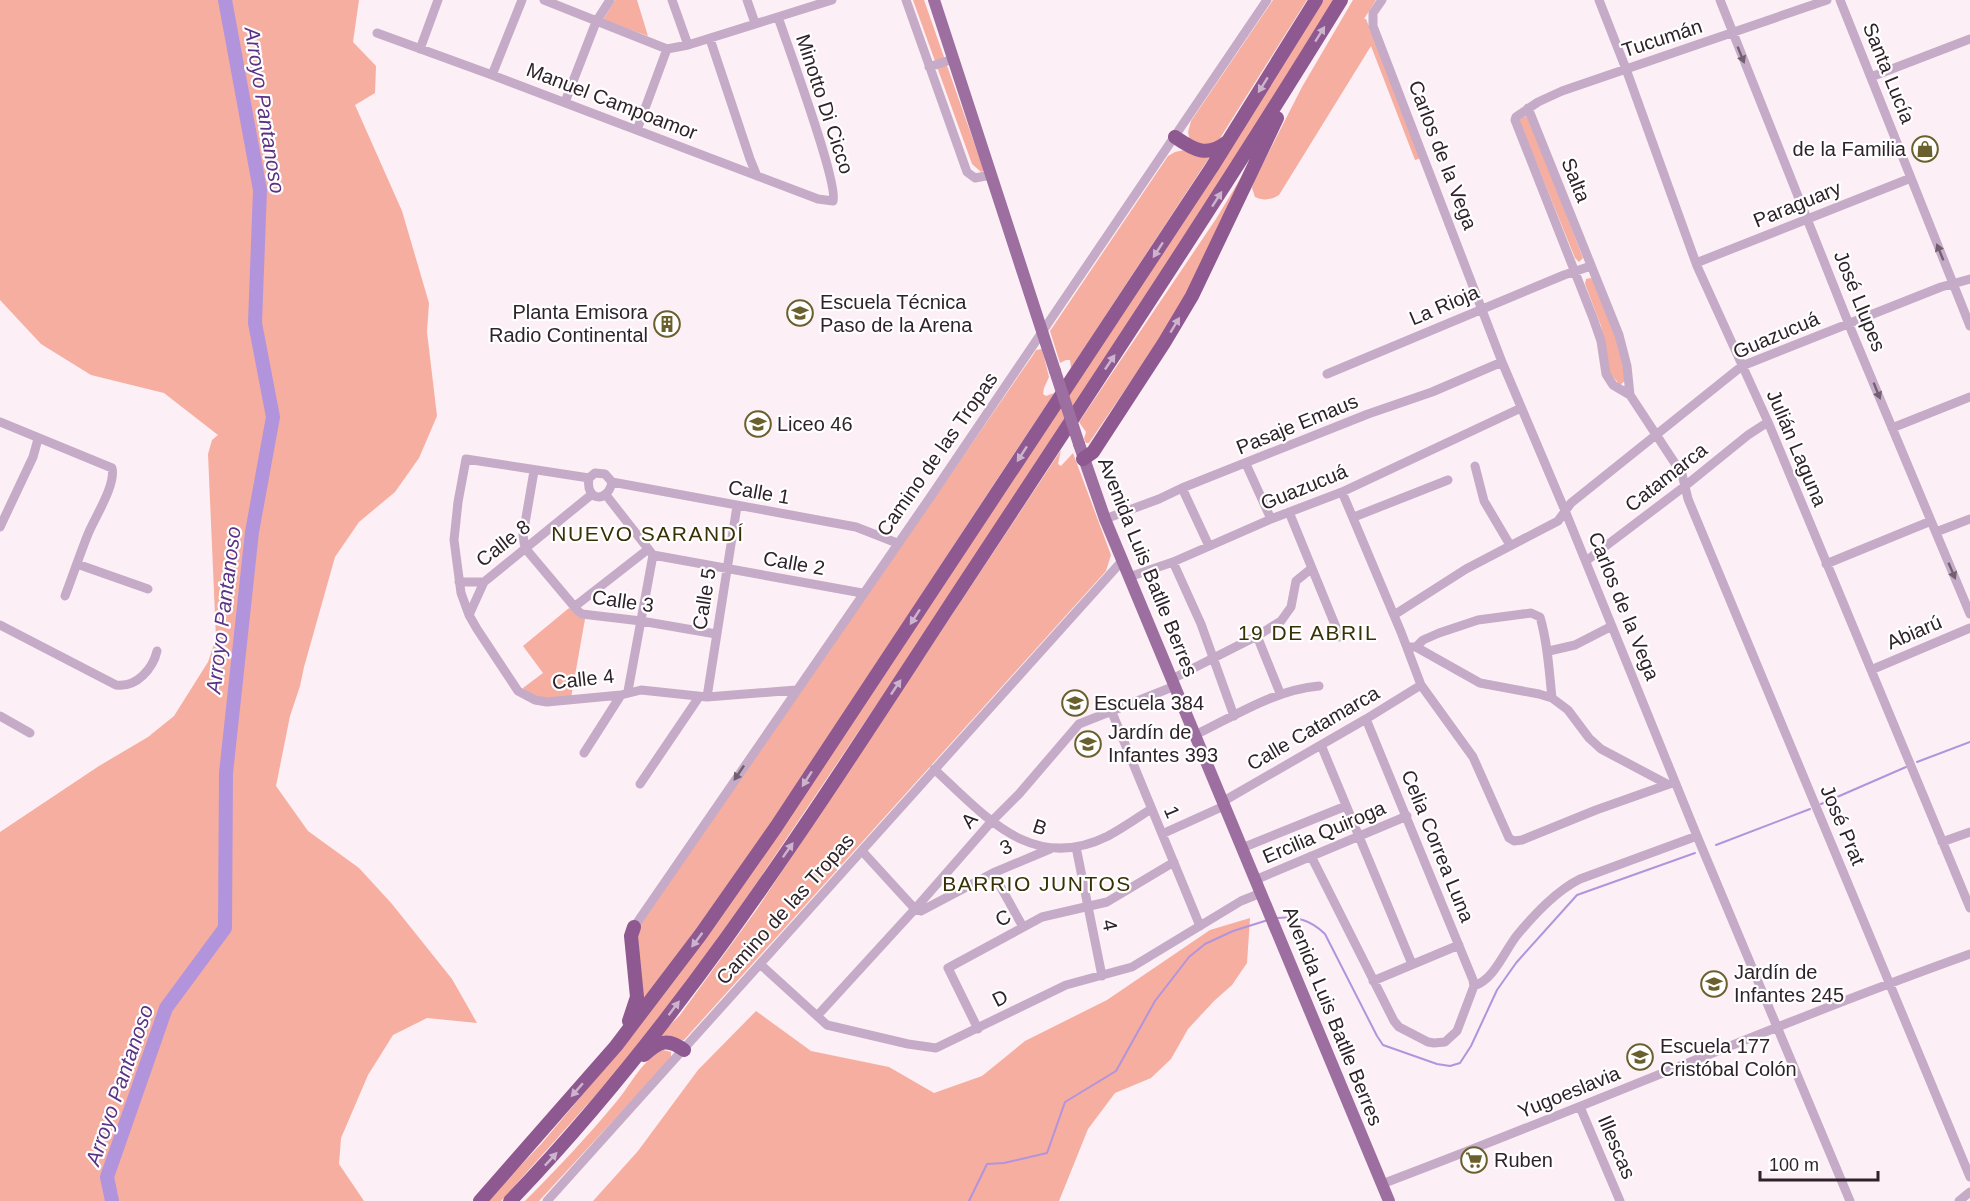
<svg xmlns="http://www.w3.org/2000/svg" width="1970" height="1201" viewBox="0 0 1970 1201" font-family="Arial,sans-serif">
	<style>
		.green { fill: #f6aea0 }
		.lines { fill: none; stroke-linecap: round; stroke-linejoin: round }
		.stream { stroke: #b294dc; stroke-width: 2 }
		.river { stroke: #b294dc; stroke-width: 14 }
		.minor { stroke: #c5abc7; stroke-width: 9 }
		.major { stroke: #9d6ea0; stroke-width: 12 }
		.highway { stroke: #8e5891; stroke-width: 14 }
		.major-bridge { stroke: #9d6ea0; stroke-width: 12 }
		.oneway { fill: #ccb4ce }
		.oneway2 { fill: #726070 }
		.labels { text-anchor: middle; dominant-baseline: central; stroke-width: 4.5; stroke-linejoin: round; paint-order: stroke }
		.street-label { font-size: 20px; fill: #2f2329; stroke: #fff }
		.poi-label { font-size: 20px; fill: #2f2329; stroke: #fff; text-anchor: start }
		.water-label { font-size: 21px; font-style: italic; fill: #5a3286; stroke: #fff }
		.neighbourhood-label { font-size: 21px; letter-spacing: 1.5px; fill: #393106; stroke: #fff }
	</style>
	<rect width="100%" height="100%" fill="#fceff5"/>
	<!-- green -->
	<path class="green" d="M0,0H359L353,42L376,66L375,93L355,105L402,211L429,303L427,332L437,416L419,458L395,492L359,522L335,557L304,667L300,686L290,716L276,786L308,831L359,868L392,904L452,979L477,1023L427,1018L393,1035L368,1075L341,1138L339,1164L364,1201H0V832L99,766L148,737L174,716L208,662L216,638L208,454L212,440L218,435L164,393L91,375L41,344L0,300Z
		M615,0H637L648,36L603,20Z
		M913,0H924L984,171L981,172L972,164Z
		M1273,0H1307L1217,143L1211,148L1190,141L1188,132L1191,121Z
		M1320,0H1334L1236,161L922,637L711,951L636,1050L501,1201H487L542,1143L635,1032Z
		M1353,0H1376L1364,19H1366L1421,158L1415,160L1371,46L1279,195C1271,200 1263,201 1255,197L1252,188L1254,181L1302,87Z
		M1528,115L1583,258L1579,262L1575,258L1519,120Z
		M1184,150L1211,155L1071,368L1070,360H1066L1060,363L1050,331L1168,156L1175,152Z
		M1251,161L1189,292L1165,331L1089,443H1086L1084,439L1086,432L1079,422L1216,219Z
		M1590,278L1593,279L1612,321L1626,380L1620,385L1609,372L1601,326L1585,284L1586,279Z
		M1042,349L1049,377L1044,388L1043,394L1046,396L1054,393L1052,397C915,600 787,810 641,1007L637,934L640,924L1033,355L1036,350Z
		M1061,450L1058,464L1061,466L1073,453L1111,555L1106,571L684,1040L656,1039L680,1015L757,909Z
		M569,608L579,617L585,619L571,698C555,699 535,701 523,688L543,673L523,646Z
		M1250,918L1247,963L1232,985L1214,1001L1188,1029L1171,1059L1151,1078L1115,1093L1088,1129L1059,1201H593L638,1151L698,1070L756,1011L811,1051L889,1067L934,1093L982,1076L1025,1041L1107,1000L1210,930Z
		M663,1050L671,1052V1058L539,1201H525C557,1169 588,1136 617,1101C632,1083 642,1060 663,1050Z"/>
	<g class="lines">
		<!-- stream -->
		<path class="stream" d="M1917,762L1970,742
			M1821,804L1906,767
			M1716,845L1810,809
			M1277,918C1296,916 1311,920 1325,934L1377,1036L1383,1045L1437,1064L1450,1066L1460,1063L1471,1046L1497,990L1516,963L1577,895L1695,853
			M969,1201L987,1164L1004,1163L1047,1153L1065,1102L1116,1071L1155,1001L1189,957L1205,944L1233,931L1268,920"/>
		<!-- river -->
		<path class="river" d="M112,1201L107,1177L166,1008L225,928L226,773L252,532L273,417L255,323L260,190L225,0"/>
		<!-- minor -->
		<path class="minor" d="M544,0L667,49L688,45L832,0
			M672,0L688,45
			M747,0L755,23
			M906,0L967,172L975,178L991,175
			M1382,0L1373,13V26L1502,362L1566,513L1697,836L1850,1201
			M1599,0L1626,69L1697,266L1768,422L1970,908
			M1720,0L1852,332L1970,614
			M1840,0L1970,326
			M377,33L492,75L818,199L833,201C839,184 787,44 778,17
			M710,39L750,159L757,176
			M420,49L438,0
			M929,67L953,59
			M492,75L522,0
			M1871,77L1970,39
			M565,102L596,22L610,0
			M1528,108L1619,335L1627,366L1630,395L1682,474L1688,499L1970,1177
			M637,130L667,49
			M1696,263L1911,178
			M1327,374L1564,275L1591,266
			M1630,395L1613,385L1606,374L1601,341L1593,318L1515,120L1516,117L1538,102L1562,91L1827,0
			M0,422L112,468C116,485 95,517 88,534C80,554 73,575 65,596
			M1892,428L1970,397
			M1246,464L1271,519
			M1475,466L1484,501L1510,545
			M534,471L523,535L525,548L578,611L582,614L641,621L716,634
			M589,478L466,459L458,502L454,540L461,593L469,615L477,629L518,691L535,700L547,702L621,695L641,690L707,697L796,690
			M589,478C585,502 608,503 612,482
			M589,478L595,473L605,474L612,482
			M612,482L856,527L897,543
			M1182,488L1209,546
			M1342,492L1401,632L1421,685L1473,757L1509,838L1514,841L1522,840L1596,810L1675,782
			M606,495L653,555L862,593
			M1289,512L1340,637
			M1354,517L1448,480
			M1105,519L1159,499L1182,488L1368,414L1432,392L1502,362
			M0,527L33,457L38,439
			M1936,532L1970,519
			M1586,561L1685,486L1748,435L1768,422
			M1173,562L1201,624L1234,716
			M77,564L148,589
			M1826,564L1931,521
			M1129,577L1173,562L1271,519L1342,492L1521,408
			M459,582H484L591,495
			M574,607L647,550
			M469,615L484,582
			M1394,615L1466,569L1558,521L1571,503L1742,366L1941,287L1970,279
			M0,625L116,685C137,688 153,668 157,651
			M1257,636L1280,693
			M1407,647H1416L1480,683L1539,694L1552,698L1568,710L1589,738L1601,749L1667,784
			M1416,647L1423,640L1439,633L1478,620L1531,613L1540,617C1548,644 1549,671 1552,698
			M1549,651L1575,645L1612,626
			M1871,670L1970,628
			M1172,679L1257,636L1281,621L1291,607L1296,581L1312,568
			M628,691L653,555
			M707,697L737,506
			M1111,710L1200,926
			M0,716L30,733
			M1366,719L1473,980L1474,986
			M1195,735C1235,716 1274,690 1319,686
			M1321,745L1412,964
			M584,753L621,695
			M934,769C985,816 1032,874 1108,836C1123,828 1137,818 1151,809
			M640,784L699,697
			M1222,802L1366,719L1421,685
			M1162,834L1224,806
			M1942,842L1970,832
			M1076,847L1102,976
			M1242,848L1346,806
			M862,851L915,909L921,911L993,873L1050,849
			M1311,856L1394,1021L1399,1027L1428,1042L1434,1043L1445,1042L1457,1031L1474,986C1495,979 1504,951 1518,934C1535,914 1556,891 1580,879L1697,836
			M993,873L1023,927
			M1255,880L1407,816
			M634,927L931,496L1267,0
			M760,964L827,1025L908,1044L936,1048L1066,985L1132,967L1241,901L1261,893
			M1373,981L1459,945
			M817,1016L915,909L991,822L1019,794L1079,724L1175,686
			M978,1029L948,968L1042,917L1107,902L1174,862
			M1580,1107L1620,1201
			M1382,1184C1579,1110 1772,1025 1970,954
			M547,1201L1122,561
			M1959,1201L1970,1192"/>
		<!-- major -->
		<path class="major" d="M934,0L1055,371
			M1079,444L1105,519L1389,1201"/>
		<!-- highway -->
		<path class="highway" d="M1175,137C1194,150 1207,158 1227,142
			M1083,459L1093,452L1164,343L1192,296L1277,118
			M629,1021L637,997L631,936L634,927
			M644,1055C659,1042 667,1037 684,1050
			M480,1201L616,1046L701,934L776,827L1212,167L1316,0
			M510,1201C682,1023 815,811 950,605C1082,404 1215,205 1341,0"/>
		<!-- major-bridge -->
		<path class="major-bridge" d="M1055,371L1079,444"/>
	</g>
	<!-- one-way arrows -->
	<defs><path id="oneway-solid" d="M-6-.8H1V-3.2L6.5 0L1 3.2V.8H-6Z" transform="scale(1.5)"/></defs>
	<g class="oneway">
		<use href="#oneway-solid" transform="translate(1320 34) rotate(-58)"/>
		<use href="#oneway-solid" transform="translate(1263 85) rotate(122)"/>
		<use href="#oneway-solid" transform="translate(1217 199) rotate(-57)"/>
		<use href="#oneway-solid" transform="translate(1158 250) rotate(123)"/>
		<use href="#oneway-solid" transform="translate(1175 325) rotate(-59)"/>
		<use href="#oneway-solid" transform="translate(1110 362) rotate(-56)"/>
		<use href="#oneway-solid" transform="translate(1022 454) rotate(123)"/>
		<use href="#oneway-solid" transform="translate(915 617) rotate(123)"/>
		<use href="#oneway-solid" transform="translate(896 687) rotate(-56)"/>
		<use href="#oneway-solid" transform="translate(807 779) rotate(123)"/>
		<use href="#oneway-solid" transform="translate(788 850) rotate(-55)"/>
		<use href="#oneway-solid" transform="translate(697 940) rotate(127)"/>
		<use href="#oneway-solid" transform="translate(674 1008) rotate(-53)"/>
		<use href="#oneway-solid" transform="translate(577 1090) rotate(131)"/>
		<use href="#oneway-solid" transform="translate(551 1159) rotate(-47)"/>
	</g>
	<g class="oneway2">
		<use href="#oneway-solid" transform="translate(1741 55) rotate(68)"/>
		<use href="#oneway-solid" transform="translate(1940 252) rotate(-112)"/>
		<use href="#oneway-solid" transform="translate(1877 391) rotate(68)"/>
		<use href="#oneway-solid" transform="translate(1952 571) rotate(67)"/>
		<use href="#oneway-solid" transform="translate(739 773) rotate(124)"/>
	</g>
	<!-- icons -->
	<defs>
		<g id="shop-ring" transform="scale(1.35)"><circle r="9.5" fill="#fff" stroke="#6a602d" stroke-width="1.5"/><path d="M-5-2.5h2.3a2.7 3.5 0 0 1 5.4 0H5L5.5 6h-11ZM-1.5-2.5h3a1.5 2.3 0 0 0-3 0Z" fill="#6a602d"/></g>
		<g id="school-ring" transform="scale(1.35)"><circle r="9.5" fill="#fff" stroke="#6a602d" stroke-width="1.5"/><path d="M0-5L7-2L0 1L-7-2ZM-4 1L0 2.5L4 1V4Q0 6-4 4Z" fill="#6a602d"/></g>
		<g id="building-ring" transform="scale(1.35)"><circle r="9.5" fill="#fff" stroke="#6a602d" stroke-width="1.5"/><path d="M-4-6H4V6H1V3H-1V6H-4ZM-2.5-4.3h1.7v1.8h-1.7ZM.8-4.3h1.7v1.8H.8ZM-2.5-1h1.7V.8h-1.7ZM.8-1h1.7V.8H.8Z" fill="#6a602d"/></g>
		<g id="supermarket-ring" transform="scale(1.35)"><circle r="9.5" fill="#fff" stroke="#6a602d" stroke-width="1.5"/><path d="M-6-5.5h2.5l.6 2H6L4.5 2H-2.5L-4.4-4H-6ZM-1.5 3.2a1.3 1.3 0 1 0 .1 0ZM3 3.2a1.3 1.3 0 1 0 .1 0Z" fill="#6a602d"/></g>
	</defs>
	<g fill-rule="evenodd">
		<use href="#shop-ring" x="1925" y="149"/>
		<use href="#school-ring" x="800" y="313"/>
		<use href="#building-ring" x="667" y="324"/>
		<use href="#school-ring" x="758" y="424"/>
		<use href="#school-ring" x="1075" y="703"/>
		<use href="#school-ring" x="1088" y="744"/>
		<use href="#school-ring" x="1714" y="984"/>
		<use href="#school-ring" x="1640" y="1057"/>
		<use href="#supermarket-ring" x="1474" y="1160"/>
	</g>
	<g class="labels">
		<!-- street labels -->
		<g class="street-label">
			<text transform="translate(1662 38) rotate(-18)">Tucumán</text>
			<text transform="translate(1889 73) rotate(68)">Santa Lucía</text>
			<text transform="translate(612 101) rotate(21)">Manuel Campoamor</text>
			<text transform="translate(825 104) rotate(72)">Minotto Di Cicco</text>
			<text transform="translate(1443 155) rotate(69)">Carlos de la Vega</text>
			<text transform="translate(1576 180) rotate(68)">Salta</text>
			<text transform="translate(1797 204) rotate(-22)">Paraguary</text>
			<text transform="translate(1860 301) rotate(68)">José Llupes</text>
			<text transform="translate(1444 305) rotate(-23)">La Rioja</text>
			<text transform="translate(1776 335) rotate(-23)">Guazucuá</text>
			<text transform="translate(1297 424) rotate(-22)">Pasaje Emaus</text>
			<text transform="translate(1797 448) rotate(67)">Julián Laguna</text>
			<text transform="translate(937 454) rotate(-55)">Camino de las Tropas</text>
			<text transform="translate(1666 477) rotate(-38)">Catamarca</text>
			<text transform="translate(1304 487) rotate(-22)">Guazucuá</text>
			<text transform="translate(759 492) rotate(10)">Calle 1</text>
			<text transform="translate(503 543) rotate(-38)">Calle 8</text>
			<text transform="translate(794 563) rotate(10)">Calle 2</text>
			<text transform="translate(1148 567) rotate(68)">Avenida Luis Batlle Berres</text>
			<text transform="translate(704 599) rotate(-81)">Calle 5</text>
			<text transform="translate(623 601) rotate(8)">Calle 3</text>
			<text transform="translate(1624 606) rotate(68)">Carlos de la Vega</text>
			<text transform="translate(1914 632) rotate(-23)">Abiarú</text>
			<text transform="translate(583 679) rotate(-6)">Calle 4</text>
			<text transform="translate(1313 728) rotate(-30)">Calle Catamarca</text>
			<text transform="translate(1172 812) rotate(67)">1</text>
			<text transform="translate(969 820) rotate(-49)">A</text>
			<text transform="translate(1843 825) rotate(67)">José Prat</text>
			<text transform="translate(1040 827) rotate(18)">B</text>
			<text transform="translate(1324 832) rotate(-23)">Ercilia Quiroga</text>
			<text transform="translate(1438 846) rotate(68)">Celia Correa Luna</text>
			<text transform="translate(1006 847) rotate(-23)">3</text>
			<text transform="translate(785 909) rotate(-48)">Camino de las Tropas</text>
			<text transform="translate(1003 918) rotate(-29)">C</text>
			<text transform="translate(1110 925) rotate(78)">4</text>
			<text transform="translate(1000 998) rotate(-27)">D</text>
			<text transform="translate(1333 1016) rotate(68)">Avenida Luis Batlle Berres</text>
			<text transform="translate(1569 1092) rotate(-22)">Yugoeslavia</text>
			<text transform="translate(1617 1147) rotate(67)">Illescas</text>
		</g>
		<!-- poi labels -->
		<g class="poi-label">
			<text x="1906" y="149" text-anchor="end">de la Familia</text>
			<text x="820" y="302">Escuela Técnica<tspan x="820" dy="23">Paso de la Arena</tspan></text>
			<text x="648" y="312" text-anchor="end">Planta Emisora<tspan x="648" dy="23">Radio Continental</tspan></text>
			<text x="777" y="424">Liceo 46</text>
			<text x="1094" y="703">Escuela 384</text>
			<text x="1108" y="732">Jardín de<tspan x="1108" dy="23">Infantes 393</tspan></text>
			<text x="1734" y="972">Jardín de<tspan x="1734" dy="23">Infantes 245</tspan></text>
			<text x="1660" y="1046">Escuela 177<tspan x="1660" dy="23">Cristóbal Colón</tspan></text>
			<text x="1494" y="1160">Ruben</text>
		</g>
		<!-- water labels -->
		<g class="water-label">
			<text transform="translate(265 110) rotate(81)">Arroyo Pantanoso</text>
			<text transform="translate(223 610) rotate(-83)">Arroyo Pantanoso</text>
			<text transform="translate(119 1085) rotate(-71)">Arroyo Pantanoso</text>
		</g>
		<!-- neighbourhood labels -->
		<g class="neighbourhood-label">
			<text x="648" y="533">NUEVO SARANDÍ</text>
			<text x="1308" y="632">19 DE ABRIL</text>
			<text x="1037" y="883">BARRIO JUNTOS</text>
		</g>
	</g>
	<!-- scale -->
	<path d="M1760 1171v9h118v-9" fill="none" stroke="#2f2329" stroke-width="3"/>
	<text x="1769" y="1171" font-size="18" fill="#2f2329" stroke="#ffffff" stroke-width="4.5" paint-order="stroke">100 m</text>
</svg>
